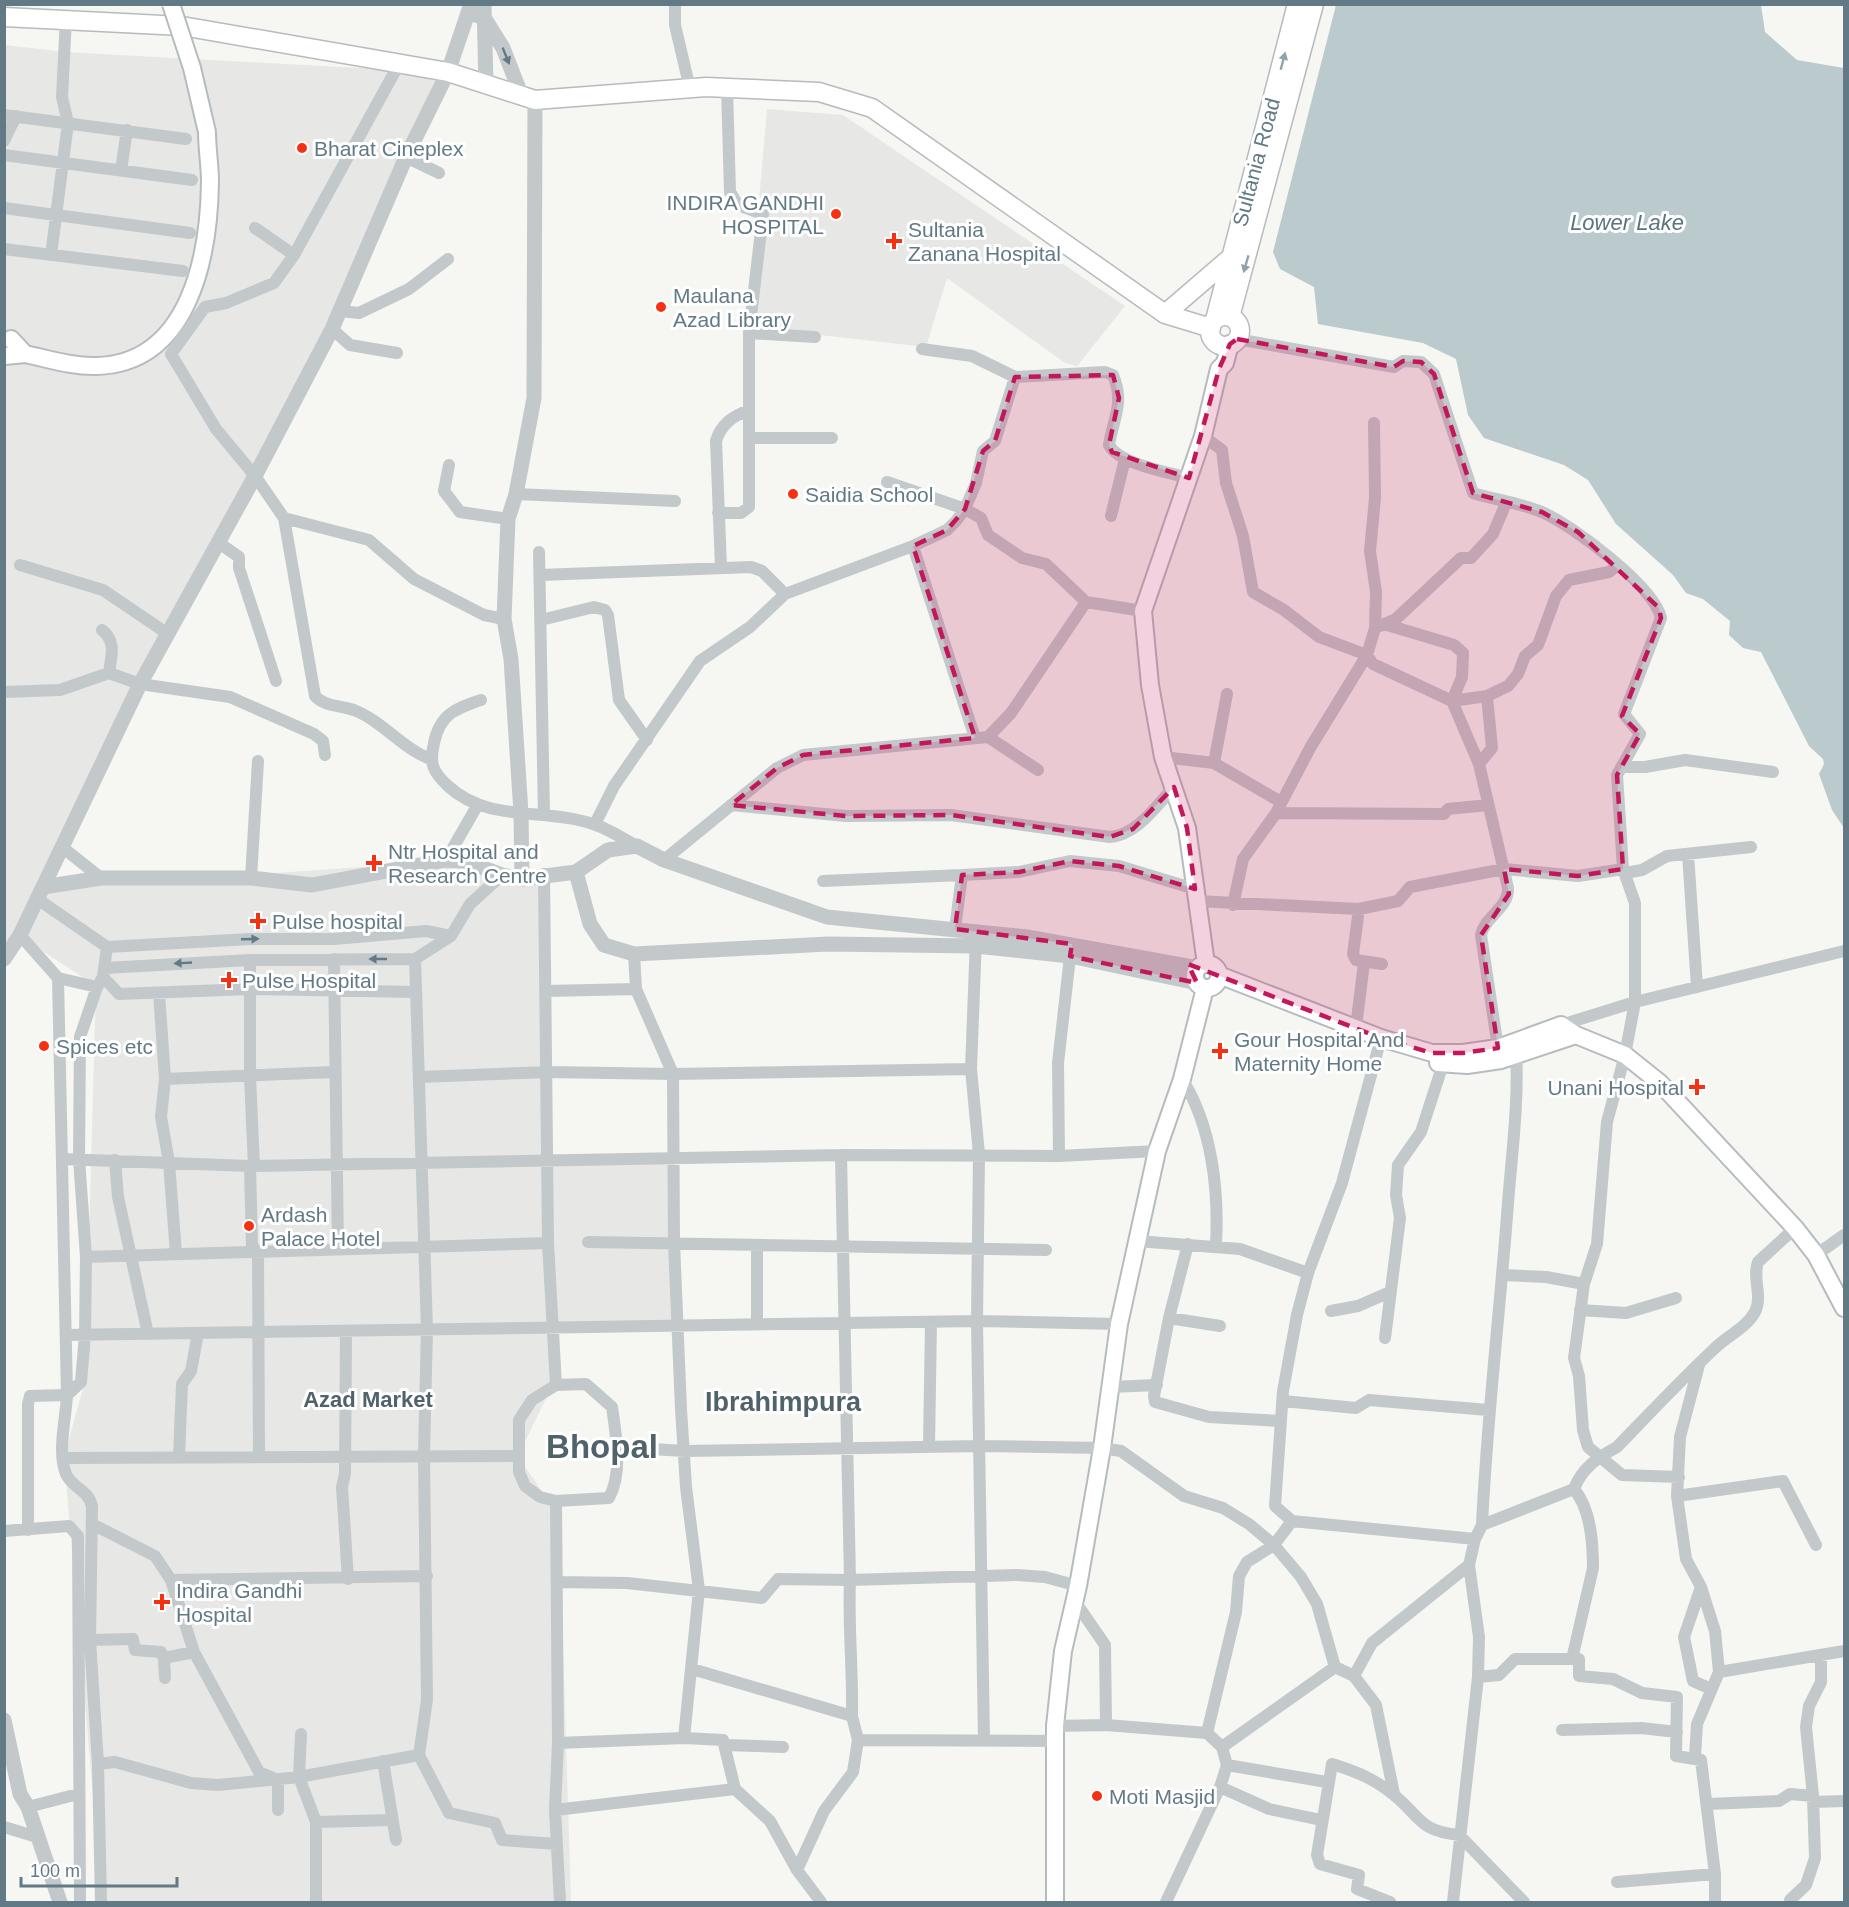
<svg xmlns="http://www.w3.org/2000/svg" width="1849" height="1907" viewBox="0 0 1849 1907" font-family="Arial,sans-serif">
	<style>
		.built { fill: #e7e7e5 }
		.water { fill: #bacacd }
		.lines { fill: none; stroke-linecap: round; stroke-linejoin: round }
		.secondary-casing { stroke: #b5bcbf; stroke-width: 20 }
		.primary-casing { stroke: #b6bbbe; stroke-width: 21 }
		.minor { stroke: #c3c8cb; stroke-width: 12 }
		.tertiary { stroke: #c3c8cb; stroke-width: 15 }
		.secondary { stroke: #fff; stroke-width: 16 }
		.primary { stroke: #fff; stroke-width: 18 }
		.secondary-bridge-casing { stroke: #b5bcbf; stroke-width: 20; stroke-linecap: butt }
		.secondary-bridge { stroke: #fff; stroke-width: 16 }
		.oneway { fill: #627a86 }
		.oneway2 { fill: #91a2aa }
		.marked { fill: #c2185b; fill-opacity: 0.2; stroke: #c2185b; stroke-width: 4.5; stroke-dasharray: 12 8; stroke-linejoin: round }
		.poi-dot { fill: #f53013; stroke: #fff; stroke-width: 2 }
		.labels { text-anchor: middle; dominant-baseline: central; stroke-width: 6; stroke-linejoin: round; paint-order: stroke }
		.poi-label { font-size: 21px; fill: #627a86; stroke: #fff; text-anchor: start }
		.street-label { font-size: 21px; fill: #627a86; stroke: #fff }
		.water-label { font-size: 22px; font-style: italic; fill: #58767c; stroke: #fff }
		.neighbourhood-label { font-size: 22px; font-weight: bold; fill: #50626a; stroke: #fff }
		.district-label { font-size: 27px; font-weight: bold; fill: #50626a; stroke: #fff }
		.town-label { font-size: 33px; font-weight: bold; fill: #50626a; stroke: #fff }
	</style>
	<rect width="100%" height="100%" fill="#f6f6f2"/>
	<!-- built -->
	<path class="built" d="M5,45L65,52L451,73L44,889L447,861L544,874L548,1154L675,1159L677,1326L550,1328L553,1384L518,1456L559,1517L571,1902H102L64,1457L85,1381L96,986L21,937L5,956Z
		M767,109L843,115L1125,306L1077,366L1065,363L947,278L926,347L748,327Z"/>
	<!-- water -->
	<path class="water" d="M1336,5H1761L1765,32L1797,60L1844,68V828L1832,810L1819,774L1824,764L1823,759L1809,746L1761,652L1743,648L1729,635L1730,621L1703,599L1686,593L1673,575L1616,524L1588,480L1564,465L1484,438L1468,415L1456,359L1423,343L1318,324L1314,287L1280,269L1273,252Z"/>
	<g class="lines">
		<!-- secondary casing -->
		<g class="secondary-casing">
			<path id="secondary" d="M25,354C49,359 73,367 97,366C190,363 209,255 210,182C210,165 207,149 207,132
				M5,356L25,354L11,339
				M1206,964L1187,828L1163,757L1150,685L1143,611L1203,436L1219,369L1225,363L1230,344
				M1195 976a12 12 0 1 1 24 0a12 12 0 1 1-24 0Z
				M1219,975L1381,1038L1432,1053H1463L1498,1048L1561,1025L1576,1035L1625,1055L1660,1083L1795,1228L1816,1255L1844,1308
				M1438,1063L1467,1065L1501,1060L1576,1035
				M1055,1902V1726L1063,1651L1078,1586L1102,1448L1119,1324L1157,1151L1182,1079L1205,988"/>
		</g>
		<!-- primary casing -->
		<g class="primary-casing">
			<path id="primary" d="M4,17L182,26L448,72L535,100L706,87L819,92L872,108L1165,314L1211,328
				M1165,314L1229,259
				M1210 331a15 15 0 1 1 30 0a15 15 0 1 1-30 0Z
				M1230,317L1314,4
				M1215,320L1297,4"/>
		</g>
		<!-- minor -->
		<path class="minor" d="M675,4V25L690,89
			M399,64L294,255L274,283L226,303L205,307L171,354L216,429L255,476L284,518L315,696C325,707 340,705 354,710C382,721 402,748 430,759
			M4,115L186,139
			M4,141L16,116
			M4,155L192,180
			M406,157L439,173
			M121,170L127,130
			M4,208L190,233
			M255,228L294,255
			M4,249L183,271
			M51,255L68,123L62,97L66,18
			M339,311L359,313L409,289L448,259
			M332,329L350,345L397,353
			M749,333L815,337
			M1237,339L1394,367L1403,361L1421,362L1434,374L1473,493C1495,500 1522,503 1544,513C1573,526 1655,587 1661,618L1624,714L1640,734L1617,775L1623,869L1635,903V1002L1625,1055L1607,1122L1597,1244L1584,1284L1574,1358L1579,1376L1583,1430L1588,1447L1622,1475L1679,1477
			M922,349L972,356L1015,377L1105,372L1113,375C1125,403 1113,419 1109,445C1119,464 1168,472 1189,478
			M1374,423L1375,498L1370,551L1376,592L1375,628
			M1203,436L1222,450L1226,483L1243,536L1253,592L1284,610L1319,637L1367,655L1373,664L1452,701L1479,764L1508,888C1509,908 1484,917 1481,935L1498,1048
			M749,438H832
			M449,465L444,491L460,512L508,519
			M887,482L965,509L981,518L988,535L1022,558L1046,564L1086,602
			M516,494L675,501
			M718,513H741L749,507V333L763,214L738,205L730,192L727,88
			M1111,516L1125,459
			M284,518L369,540L414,579L484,615L504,619
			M219,543L239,557V568L276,681
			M913,546L975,738
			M539,552L544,815
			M20,565L103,590L168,634
			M721,567L716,441C721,424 733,416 749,410
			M540,575L751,567L762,571L785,594
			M541,620L594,607L605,610L608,615L619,700L647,740
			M1384,624L1454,645L1463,653L1462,677L1452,701L1487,696L1508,686L1518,674L1525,656L1538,645L1556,596L1569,580L1609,572L1617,566
			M102,630C117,642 111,656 109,673
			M4,692L60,690L109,673L140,684L230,697L314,734L323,741L325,755
			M481,700C455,709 440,714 434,743C429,764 433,772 448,786C489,824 547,807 596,825C610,830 624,839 637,846
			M988,737L1038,770
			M1163,757L1214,763L1281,802
			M1214,763L1227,694
			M1479,764L1492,748L1487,696
			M1621,767H1645L1685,760L1773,772
			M731,805L846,816L951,815L1110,837C1137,835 1156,806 1174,787
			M1276,813L1444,814L1448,809L1488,805
			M595,824L614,786L700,661L750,627L785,594L913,546L947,530L956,521L965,509L976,483L983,451L995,441L1015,377
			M62,847L101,878
			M1688,854L1697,987
			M446,860L477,806
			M664,860L777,768L803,755L988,737L1011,713L1086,602L1143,611
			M1625,873L1642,870L1667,856L1751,847
			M544,874L548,1243L556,1385
			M251,878L258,761
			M823,881L962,875
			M36,898L107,947L250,939H334L426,931L451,936
			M1196,901L1359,909L1398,901L1410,887L1504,869L1578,876L1623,869
			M1233,905L1243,859L1276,813L1310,748L1367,655L1375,628L1396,619L1461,558H1471L1493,534L1506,503
			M1359,909L1353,954L1356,960L1382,964
			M955,929L962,875L1019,872L1070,861L1119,866L1195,889
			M20,935L58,978L67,1395C66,1418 57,1452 66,1474C72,1488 88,1489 92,1506L90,1640L98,1764L101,1902
			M976,938L971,1069L979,1154L977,1321L984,1740
			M634,954L636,989L673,1074L674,1243L681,1409L686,1487L699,1590L684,1738
			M334,959L338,1249
			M415,959L427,1329L424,1455L427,1700L419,1755L449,1813L495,1823L502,1840L557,1844
			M250,960V1076L254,1166
			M105,968L250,960L415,959L451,936L470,904L502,875
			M103,977L119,994L250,989L416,992
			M58,978L97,987L103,977L107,947
			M546,991L636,989
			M159,993L165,1079L161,1117L169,1162L176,1254
			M1561,1025L1635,1002L1844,951
			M1356,1027L1364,963
			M1381,1038L1342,1183L1308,1273L1297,1315L1283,1391L1275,1506L1292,1521L1475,1539
			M420,1077L548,1072L673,1074L971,1069
			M165,1079L334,1072
			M1182,1079C1212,1126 1219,1191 1216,1245
			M841,1155L850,1580C848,1626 853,1670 852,1716
			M1059,1156L1058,1063L1071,948
			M62,1159L250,1166L841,1155L1059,1156L1157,1151
			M115,1160L118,1197L148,1334
			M250,1166L252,1246L258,1251L259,1456
			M1137,1241L1240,1249L1308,1273
			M588,1242L1046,1250
			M1188,1244L1169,1318L1220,1326
			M1816,1255L1844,1235
			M86,1257L548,1243
			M1503,1275L1546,1277L1584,1284
			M1580,1310L1626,1313L1676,1298
			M1331,1311L1358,1306L1390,1292
			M1169,1318L1154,1396L1155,1402L1209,1417L1281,1421
			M757,1324V1245
			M346,1331L345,1474L342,1487L348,1579
			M66,1335L977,1321L1119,1324
			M1385,1338L1400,1218L1396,1195L1398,1165L1421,1132L1443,1064
			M1699,1365L1680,1437L1677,1496L1686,1559L1701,1587L1715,1631L1719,1672
			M586,1384L612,1407C616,1435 623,1472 609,1498L556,1501L540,1497L525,1486L519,1472V1420L532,1400L556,1385Z
			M1111,1387L1157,1385
			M1283,1401L1356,1408L1369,1400L1488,1410
			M617,1447L685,1451L980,1446L1102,1448L1121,1451L1184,1496L1223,1508L1249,1524L1274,1545L1301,1577L1317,1604L1335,1667L1354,1676L1376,1705L1394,1794
			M929,1447L931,1322
			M179,1456L182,1384L191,1371L198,1333
			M63,1458L518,1456
			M1677,1496L1783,1481L1816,1545
			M556,1501L558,1743L555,1810L560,1902
			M92,1524L155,1556L171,1580L194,1652L259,1772L278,1780V1810
			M1482,1525L1574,1489C1582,1468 1597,1458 1617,1447C1649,1414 1681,1380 1714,1349C1727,1336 1746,1328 1755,1312C1763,1296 1752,1278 1758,1262L1795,1228
			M28,1530V1404L30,1396L67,1395L81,1382L85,1335L86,1257L79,1159L80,1037L97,987
			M4,1531L69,1526L78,1536L80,1902
			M171,1580L427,1576
			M557,1582L627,1583L762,1598L778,1579L850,1580L1017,1575L1045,1577L1078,1586
			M1701,1587L1684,1637L1693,1681L1711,1689
			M1074,1600L1105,1645L1106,1725
			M90,1640L133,1639L135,1650L161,1652L164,1658L194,1652
			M164,1658L165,1678
			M1572,1659L1593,1568C1593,1543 1591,1509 1574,1489
			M692,1669L852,1716L858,1740L853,1772L824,1811L797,1870
			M1354,1676L1372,1643L1469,1565
			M1478,1677L1499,1675L1515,1659H1579V1676L1613,1679L1642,1693L1677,1697L1676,1756L1701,1760L1715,1874V1902
			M1055,1726L1106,1725L1207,1733L1222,1747L1227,1765L1220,1787L1166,1902
			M1562,1730L1641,1728L1677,1732
			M1207,1733L1236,1612L1239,1576L1247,1562L1274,1545L1292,1521
			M301,1734L299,1777L316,1822V1902
			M858,1740L1056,1741
			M558,1743L684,1738L723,1740L735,1789L770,1821L797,1870L821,1902
			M725,1745L783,1747
			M1222,1747L1335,1667
			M1695,1757L1697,1724L1719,1672L1844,1651
			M383,1761L396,1840
			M98,1764L115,1762L191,1783L218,1785L299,1777L419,1755
			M1227,1765L1327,1782
			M1220,1787L1269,1809L1321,1820
			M1813,1802L1844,1801
			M1708,1804L1779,1801L1790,1794L1813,1796
			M28,1807L78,1794
			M555,1810L735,1789
			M316,1822L392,1820
			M4,1827L37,1837
			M1617,1882L1715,1874
			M1790,1900L1806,1885L1815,1858L1813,1796L1806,1727L1809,1706L1821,1682V1656
			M1390,1902L1357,1889L1359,1875L1320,1864L1317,1855L1332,1764C1355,1771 1375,1779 1394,1795C1421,1817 1419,1831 1459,1835L1524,1902
			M1453,1902L1478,1677L1479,1637L1469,1565L1475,1539L1482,1525C1487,1417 1500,1311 1508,1203C1512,1152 1519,1100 1516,1049"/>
		<!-- tertiary -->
		<path class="tertiary" d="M484,4L486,86
			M469,12L485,19L503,48L522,97
			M576,872L590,924L604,945L634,954L828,944L976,946L1070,956L1197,983
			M522,879L521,813L511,659L504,619L508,519L516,494L534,398L535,100
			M43,887L101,878H251L312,885L446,860L465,861L502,875L522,879L576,872L608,850L637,846L664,860L827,917L1027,937L1198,968
			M4,959L20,935L140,684L255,476L332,329L406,157L448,72L471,4
			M4,1720L20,1794L28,1807L60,1902"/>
		<!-- secondary -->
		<use href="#secondary" class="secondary"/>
		<!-- primary -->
		<use href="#primary" class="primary"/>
		<!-- secondary-bridge casing -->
		<g class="secondary-bridge-casing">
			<path id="secondary-bridge" d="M171,4L192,68L207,132"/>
		</g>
		<!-- secondary-bridge -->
		<use href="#secondary-bridge" class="secondary-bridge"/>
	</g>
	<!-- one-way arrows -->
	<defs><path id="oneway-solid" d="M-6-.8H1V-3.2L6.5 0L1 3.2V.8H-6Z" transform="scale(1.5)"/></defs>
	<g class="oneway">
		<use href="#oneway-solid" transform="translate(506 56) rotate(68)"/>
		<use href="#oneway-solid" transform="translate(250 939) rotate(-2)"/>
		<use href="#oneway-solid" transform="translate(378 959) rotate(180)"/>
		<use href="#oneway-solid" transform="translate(183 963) rotate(177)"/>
	</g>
	<g class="oneway2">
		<use href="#oneway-solid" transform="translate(1283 61) rotate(-75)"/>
		<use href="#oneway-solid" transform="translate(1246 264) rotate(106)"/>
	</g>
	<!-- marked area -->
	<path class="marked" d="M1237,339L1394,367L1403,361L1421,362L1434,374L1473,493L1542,512L1578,532L1659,608L1661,618L1622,716L1640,734L1617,775L1623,869L1578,876L1504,869L1509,894L1481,935L1498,1048L1463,1053H1432L1381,1038L1188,964L1197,983L1070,956L1072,944L955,929L962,875L1019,872L1070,861L1119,866L1195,889L1187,828L1174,787L1133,829L1110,837L951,815L846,816L731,805L777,768L803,755L975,738L913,546L947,530L965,509L983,451L995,441L1015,377L1113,375L1119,398L1109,445L1112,452L1189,478L1219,369L1230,344Z"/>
	<!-- markers -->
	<g class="poi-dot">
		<circle cx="302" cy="148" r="6"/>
		<circle cx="836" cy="214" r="6"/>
		<path d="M891 232h6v6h6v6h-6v6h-6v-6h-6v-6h6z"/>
		<circle cx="661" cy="307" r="6"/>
		<circle cx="793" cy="494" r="6"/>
		<path d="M371 854h6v6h6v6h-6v6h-6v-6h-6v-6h6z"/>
		<path d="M255 912h6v6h6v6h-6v6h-6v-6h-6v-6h6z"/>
		<path d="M226 971h6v6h6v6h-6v6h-6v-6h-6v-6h6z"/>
		<circle cx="44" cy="1046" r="6"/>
		<path d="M1217 1042h6v6h6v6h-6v6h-6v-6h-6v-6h6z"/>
		<path d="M1694 1078h6v6h6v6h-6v6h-6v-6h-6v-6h6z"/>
		<circle cx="249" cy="1226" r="6"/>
		<path d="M159 1593h6v6h6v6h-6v6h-6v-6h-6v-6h6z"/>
		<circle cx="1097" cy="1796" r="6"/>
	</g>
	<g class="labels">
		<!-- poi labels -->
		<g class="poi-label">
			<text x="314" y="148">Bharat Cineplex</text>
			<text x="824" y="202" text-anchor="end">INDIRA GANDHI<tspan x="824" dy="24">HOSPITAL</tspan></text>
			<text x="908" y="229">Sultania<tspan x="908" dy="24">Zanana Hospital</tspan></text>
			<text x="673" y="295">Maulana<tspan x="673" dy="24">Azad Library</tspan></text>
			<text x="805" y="494">Saidia School</text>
			<text x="388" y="851">Ntr Hospital and<tspan x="388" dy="24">Research Centre</tspan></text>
			<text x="272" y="921">Pulse hospital</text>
			<text x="242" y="980">Pulse Hospital</text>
			<text x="1234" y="1039">Gour Hospital And<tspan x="1234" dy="24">Maternity Home</tspan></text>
			<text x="56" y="1046">Spices etc</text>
			<text x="1684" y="1087" text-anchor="end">Unani Hospital</text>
			<text x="261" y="1214">Ardash<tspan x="261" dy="24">Palace Hotel</tspan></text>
			<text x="176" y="1590">Indira Gandhi<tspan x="176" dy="24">Hospital</tspan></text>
			<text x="1109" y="1796">Moti Masjid</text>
		</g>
		<!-- street labels -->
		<g class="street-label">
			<text transform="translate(1256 162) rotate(-75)">Sultania Road</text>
		</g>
		<!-- water labels -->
		<g class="water-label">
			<text x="1627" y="222">Lower Lake</text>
		</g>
		<!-- neighbourhood labels -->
		<g class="neighbourhood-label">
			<text x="368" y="1399">Azad Market</text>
		</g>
		<!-- district labels -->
		<g class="district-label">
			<text x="783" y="1402">Ibrahimpura</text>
		</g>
		<!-- town labels -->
		<g class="town-label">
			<text x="602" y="1446">Bhopal</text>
		</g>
	</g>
	<!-- border -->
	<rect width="1849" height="1907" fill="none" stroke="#627a86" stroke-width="12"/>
	<!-- scale -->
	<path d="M21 1877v9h156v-9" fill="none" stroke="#627a86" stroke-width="3"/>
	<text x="30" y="1877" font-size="18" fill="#627a86" stroke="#ffffff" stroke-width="4.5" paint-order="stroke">100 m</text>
</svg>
